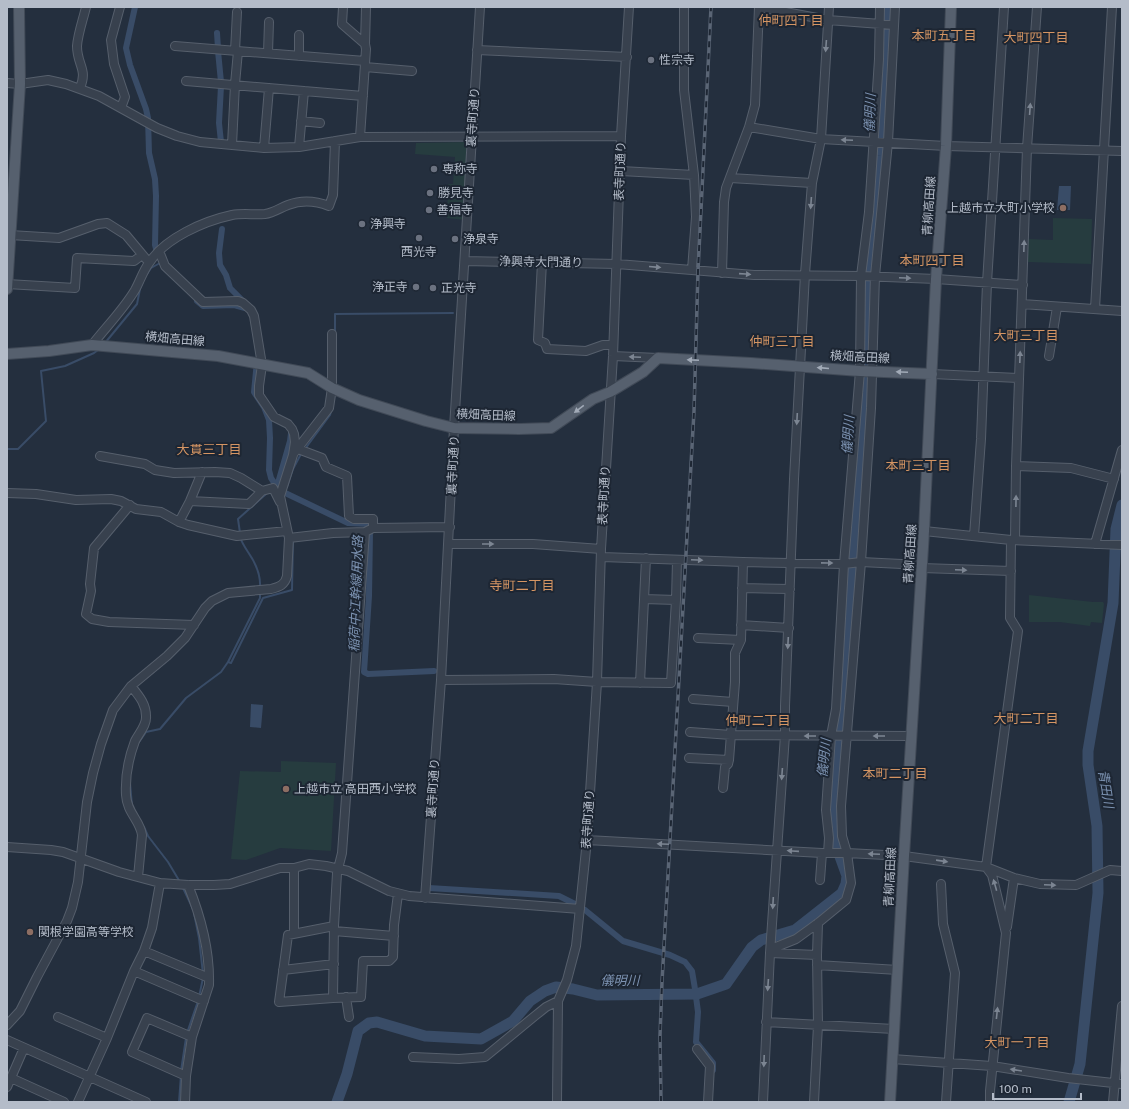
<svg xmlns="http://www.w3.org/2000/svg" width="1129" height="1109" viewBox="0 0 1129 1109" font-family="'Public Sans','Noto Sans JP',sans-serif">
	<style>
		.green { fill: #263c3f }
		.water { fill: #394c67 }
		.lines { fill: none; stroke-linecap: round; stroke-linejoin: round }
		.stream { stroke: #394c67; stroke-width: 2 }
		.canal { stroke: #394c67; stroke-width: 6 }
		.river { stroke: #394c67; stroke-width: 11 }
		.minor-casing { stroke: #565f6c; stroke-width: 10 }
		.major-casing { stroke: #414a57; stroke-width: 12 }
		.minor { stroke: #38414e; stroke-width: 8 }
		.major { stroke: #56606e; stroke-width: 10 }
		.rail-casing { stroke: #5a6575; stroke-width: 3.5 }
		.rail { stroke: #1d2633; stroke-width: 2; stroke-dasharray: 6; stroke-linecap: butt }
		.oneway { fill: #7c8592 }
		.oneway2 { fill: #a1aab7 }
		.worship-dot { fill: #6b7280; stroke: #1d2633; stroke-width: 1.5 }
		.education-dot { fill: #8d6e63; stroke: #1d2633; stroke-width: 1.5 }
		.labels { text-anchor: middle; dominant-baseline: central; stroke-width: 4; stroke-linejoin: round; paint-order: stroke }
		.poi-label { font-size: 12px; fill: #b4bcc9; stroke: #1d2633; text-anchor: start }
		.street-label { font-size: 12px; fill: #b4bcc9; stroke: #1d2633 }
		.neighbourhood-label { font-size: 13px; fill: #d59563; stroke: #1d2633 }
		.water-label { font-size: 13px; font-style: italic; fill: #7c92b1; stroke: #1d2633 }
	</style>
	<rect width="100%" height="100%" fill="#242f3e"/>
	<!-- green -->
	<path class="green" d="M467,142L465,220L447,218L448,184H453L455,157L415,154L416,143Z
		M1053,218L1092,219L1091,264L1028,262V239L1053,240Z
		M1029,595L1093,602L1092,609L1093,602H1103L1104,604L1102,623L1091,622L1090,626L1060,622H1029Z
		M281,761L336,763L331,851L280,848L246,860L231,859L240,771L281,772Z"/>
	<!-- water -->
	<path class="water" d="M1059,186H1071L1070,210H1057Z
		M251,704L263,705L261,728L250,727Z"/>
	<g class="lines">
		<!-- stream -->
		<path class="stream" d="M147,274L151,268L160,263
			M335,334V314L453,313
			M105,343L137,304L140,289L144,279
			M8,449H18L46,421L41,371L65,366L94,353L98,350
			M305,449L330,415L332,408
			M274,487L278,483
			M287,487L293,469L302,452
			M240,533L238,519L266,494
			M240,537C242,543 244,546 248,552C255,562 261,575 260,588
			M228,662L260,598V592
			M137,745L146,732L160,729L186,698L221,672L228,662L231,663L263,598L292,590L293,539
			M130,783L132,806
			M144,827L148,836L168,862L180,882
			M183,888L193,909
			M194,913L199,938L203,974
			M199,997L203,978
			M187,1033L198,1001
			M181,1071L186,1038
			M179,1102L181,1075"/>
		<!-- canal -->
		<path class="canal" d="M135,7L126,48L130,65L146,109L148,118L149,153L155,179L156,196L155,245L158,256
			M217,33L218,48
			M218,51L221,82
			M221,142L219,123L221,86
			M222,229L219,253L220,265L226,275L230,288L244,302
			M197,301L203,306L234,305L245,308
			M257,361L254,392L264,407L269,420L270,438L269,470L271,478L279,490L348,523L369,524L370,532L369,596L364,672L368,674L434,671
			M278,483L290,441L291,433
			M429,888L559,896L575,904
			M585,910L623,941L670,955L685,962L692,971L695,989L698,1012L696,1042L713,1063V1070"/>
		<!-- river -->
		<path class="river" d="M337,1102L347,1074L358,1031L369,1023L377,1022L425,1036L481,1039L513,1021L530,1001L545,991L556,987L573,989L597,995L697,994L726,984L752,947L761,940L795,930L842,893L846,884L847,876L834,840V804L844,706L865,393L869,273L882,156L887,7
			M1069,1102L1080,1064L1098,893L1097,826L1088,765V751L1113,603L1116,529L1122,505"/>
		<!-- minor casing -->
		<g class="minor-casing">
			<path id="minor" d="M120,7L111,40L114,64L125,97L121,108
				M343,7L342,24L365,44
				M684,7V90L694,175L696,217L692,270
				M759,7L828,20L894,25
				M175,46L365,61
				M477,50L627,57
				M235,51L237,12
				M268,53L269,22
				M299,56V35
				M365,67L412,71
				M186,81L363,96
				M7,83L20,84L48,80L66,84L99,96L157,128L177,136L200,142L264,148L299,147L360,137L621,136
				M80,88C88,69 77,65 77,46C78,33 83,20 86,7
				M301,121L320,123
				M749,127L821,139L946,146L1122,151
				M360,137L366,49L365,44L366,7
				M232,145L235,84L238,51
				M299,147L304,91
				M264,148L269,88
				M621,171L694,175
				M730,178L812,183
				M10,235L59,238L98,224L107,223L126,235L146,259
				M465,261L617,264L754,275L861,276L936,279L1023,285
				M542,262L538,340L545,343L547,349L586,351L603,345H613
				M722,273L724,202L726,188L749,127L755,105L759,7
				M7,284L75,288L77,258L134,261L142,255
				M1022,304L1122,311
				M1095,309L1112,7
				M92,345C106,327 123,310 135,290C140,281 143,271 149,263C165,238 204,221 232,215C243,213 254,215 265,214C273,213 280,208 288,205C301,200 316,201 329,206L333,195L335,141
				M613,356L658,358
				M1049,356L1057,307
				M932,374L1019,378
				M298,449L322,458L326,467L347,476L349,516L354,519H373V528
				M294,453L329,408L332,388V334
				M100,456L145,464L155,470L174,473L215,472L230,473L241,478L262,491L249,504L190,501
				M1016,466L1071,468L1114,479
				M262,491L273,488L280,502
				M7,493L36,494L76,500L111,499L121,501L136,509L161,512L179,522L188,525L237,536L287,531
				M130,505L94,548L90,584L91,591L86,614L92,619L109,622L194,625
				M179,522L190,501L202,472
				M924,531L1011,540L1122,545
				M365,532L342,853L337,873L334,926L333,998L361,997L363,961H389L393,957L394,925L398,894
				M974,536L981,439L987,283L1004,7
				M289,538L333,533L365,532L373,528L450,527
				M1015,540L1016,466L1027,148L1037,7
				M449,544H533L601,549
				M1095,544L1122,450
				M602,557L743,562L844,564L861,562L922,565
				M922,568L1011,571
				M742,588L790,589
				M676,600L677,560
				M741,625L789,628
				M698,638L741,640
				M441,680L554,679L597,682L671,683L676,600L644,599
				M640,683L646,558
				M131,686C138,695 146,703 146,716C147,725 139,733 135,741C129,757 125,778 126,795C127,813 140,820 142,835L138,877
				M693,699L733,702
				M690,732L731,735L911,736
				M689,758L729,760
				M723,788L725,767L728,764L729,760L735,682V653L741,640L743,562
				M587,840L822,853H847L904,856L986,867L1014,878L1040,884L1076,885L1110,870L1122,871
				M7,847L51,850L63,852L119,872L160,883L188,885H214L230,884L280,868H294L309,864L326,866L348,871L389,891L409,896L580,909
				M828,853L829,838L826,810L831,736L836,709L844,564L860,371L861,276L869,212L879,59L880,7
				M294,868V933
				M820,880L822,853
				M941,884L943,924L955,973L946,1102
				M425,898L441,680L454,428L480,7
				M1007,927L1014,878
				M334,931L394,936
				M771,949L796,939L818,923L846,900L851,883L847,853L842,836L841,806L861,562L871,408L875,276L888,142L895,7
				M144,951L209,978
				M770,953L817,955
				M817,965L898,970
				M283,970L334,964
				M134,971L204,1001
				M346,997L349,1017
				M333,998L279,1002L288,935L334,926
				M58,1017L107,1038
				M766,1022L894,1029
				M7,1025L20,1011L37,977L67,921L72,908L78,882L87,802L93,773L101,744L113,710L131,686L167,656L185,638L205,608L212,601L228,593L271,589C279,587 285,585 287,576L289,538L280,496L293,455L295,442L294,434L292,429L288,424L274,417L259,395V386L262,365L254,316L251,310L243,303L238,301L203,302L165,266L159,251
				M7,1040L146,1102
				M697,1049L710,1066L708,1102
				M413,1057L459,1059L485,1057L536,1015L546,1007L558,1001
				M892,1059L992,1066L1068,1078L1122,1084
				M186,1076L132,1052L147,1018L192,1037
				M11,1078L64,1102
				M7,1087L24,1048
				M78,1102L107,1038L134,971L144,951L152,928L160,883
				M185,1102L186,1076L192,1037L209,985C210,951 201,917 188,885
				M557,1102L558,1001L567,980L576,946L587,840L597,682L601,549L613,356L621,136L629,7
				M763,1102L770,953L785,735V706L794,479L805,274L812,183L821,139L829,7
				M814,1102L818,1025L817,955L818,923
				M990,1102V1091L1006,933L995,887L992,875L986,867L1018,631L1010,618L1011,540
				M1113,1102L1122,1006"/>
		</g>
		<!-- major casing -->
		<g class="major-casing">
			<path id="major" d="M7,289L20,84L19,7
				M7,354L49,351L92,345L218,356L308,373L332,388L359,400L426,421L454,428L519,429L551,428L593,399L610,392L643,372L658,358L751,363L860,371L932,374
				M890,1102L904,856L924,531L936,279L946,146L951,7"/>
		</g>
		<!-- minor -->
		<use href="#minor" class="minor"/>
		<!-- major -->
		<use href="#major" class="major"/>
		<!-- rail casing -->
		<g class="rail-casing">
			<path id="rail" d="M661,1102L660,1036L662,982L694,411L698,271L711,7"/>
		</g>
		<!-- rail -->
		<use href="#rail" class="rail"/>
	</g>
	<!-- one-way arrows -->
	<defs><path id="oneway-solid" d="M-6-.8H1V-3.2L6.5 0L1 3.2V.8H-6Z"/></defs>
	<g class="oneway">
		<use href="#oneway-solid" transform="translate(826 46) rotate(94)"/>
		<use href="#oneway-solid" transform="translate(1030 109) rotate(-86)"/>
		<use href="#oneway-solid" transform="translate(847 140) rotate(-177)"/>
		<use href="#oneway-solid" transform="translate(811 203) rotate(94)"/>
		<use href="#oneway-solid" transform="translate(1024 246) rotate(-88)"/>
		<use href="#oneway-solid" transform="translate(655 267) rotate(5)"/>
		<use href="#oneway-solid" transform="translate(745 274) rotate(4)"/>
		<use href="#oneway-solid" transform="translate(905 278) rotate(3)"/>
		<use href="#oneway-solid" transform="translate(635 357) rotate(-178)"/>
		<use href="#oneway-solid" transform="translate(1020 357) rotate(-88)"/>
		<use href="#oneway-solid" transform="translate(797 419) rotate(93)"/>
		<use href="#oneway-solid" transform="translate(1016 501) rotate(-89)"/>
		<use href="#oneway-solid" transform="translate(488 544)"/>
		<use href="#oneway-solid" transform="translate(697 560) rotate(3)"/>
		<use href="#oneway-solid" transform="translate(827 563) rotate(1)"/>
		<use href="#oneway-solid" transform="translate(961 570) rotate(2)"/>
		<use href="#oneway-solid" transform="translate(788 643) rotate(93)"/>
		<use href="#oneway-solid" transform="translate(810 736) rotate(-180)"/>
		<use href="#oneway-solid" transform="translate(879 736) rotate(-180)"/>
		<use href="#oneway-solid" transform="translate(782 774) rotate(94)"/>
		<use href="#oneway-solid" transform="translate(663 844) rotate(-177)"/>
		<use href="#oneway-solid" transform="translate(793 851) rotate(-176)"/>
		<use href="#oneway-solid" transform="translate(874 854) rotate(-177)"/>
		<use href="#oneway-solid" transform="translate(942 861) rotate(8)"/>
		<use href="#oneway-solid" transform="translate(995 885) rotate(-106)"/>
		<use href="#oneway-solid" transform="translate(1050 885) rotate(2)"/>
		<use href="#oneway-solid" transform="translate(773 903) rotate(93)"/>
		<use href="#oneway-solid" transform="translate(768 985) rotate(94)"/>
		<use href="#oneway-solid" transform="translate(997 1013) rotate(-84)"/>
		<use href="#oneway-solid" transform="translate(764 1061) rotate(92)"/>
		<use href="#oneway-solid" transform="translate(1016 1070) rotate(-171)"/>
	</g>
	<g class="oneway2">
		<use href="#oneway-solid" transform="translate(693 360) rotate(-178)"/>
		<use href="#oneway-solid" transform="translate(823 368) rotate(-175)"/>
		<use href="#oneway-solid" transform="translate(902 372) rotate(-177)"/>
		<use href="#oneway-solid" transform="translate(579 409) rotate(143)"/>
	</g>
	<!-- markers -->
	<g class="worship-dot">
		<circle cx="651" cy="60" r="4"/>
		<circle cx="434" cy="169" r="4"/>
		<circle cx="430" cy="193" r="4"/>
		<circle cx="429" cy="210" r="4"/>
		<circle cx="362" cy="224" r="4"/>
		<circle cx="419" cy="238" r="4"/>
		<circle cx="455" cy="239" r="4"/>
		<circle cx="416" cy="287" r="4"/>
		<circle cx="433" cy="288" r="4"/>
	</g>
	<g class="education-dot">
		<circle cx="1063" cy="208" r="4"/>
		<circle cx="286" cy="789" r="4"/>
		<circle cx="30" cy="932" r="4"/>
	</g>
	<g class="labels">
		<!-- poi labels -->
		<g class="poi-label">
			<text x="659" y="60">性宗寺</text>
			<text x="442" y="169">専称寺</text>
			<text x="438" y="193">勝見寺</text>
			<text x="1055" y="208" text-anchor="end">上越市立大町小学校</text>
			<text x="437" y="210">善福寺</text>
			<text x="370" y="224">浄興寺</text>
			<text x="463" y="239">浄泉寺</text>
			<text x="419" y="252" text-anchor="middle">西光寺</text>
			<text x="408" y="287" text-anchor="end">浄正寺</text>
			<text x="441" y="288">正光寺</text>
			<text x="294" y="789">上越市立 高田西小学校</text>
			<text x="38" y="932">関根学園高等学校</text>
		</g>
		<!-- street labels -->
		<g class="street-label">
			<text transform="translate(473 117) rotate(-86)">裏寺町通り</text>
			<text transform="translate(620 171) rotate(-88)">表寺町通り</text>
			<text transform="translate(929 206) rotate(-86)">青柳高田線</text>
			<text transform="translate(541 262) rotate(1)">浄興寺大門通り</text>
			<text transform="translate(175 339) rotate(5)">横畑高田線</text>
			<text transform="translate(860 357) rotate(3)">横畑高田線</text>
			<text transform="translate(486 415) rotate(2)">横畑高田線</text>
			<text transform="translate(453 465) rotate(-87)">裏寺町通り</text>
			<text transform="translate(604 495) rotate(-87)">表寺町通り</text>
			<text transform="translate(910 554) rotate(-86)">青柳高田線</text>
			<text transform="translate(433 788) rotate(-86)">裏寺町通り</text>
			<text transform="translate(588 819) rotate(-86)">表寺町通り</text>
			<text transform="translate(890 877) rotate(-87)">青柳高田線</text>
		</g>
		<!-- neighbourhood labels -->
		<g class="neighbourhood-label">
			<text x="791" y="20">仲町四丁目</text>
			<text x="944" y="35">本町五丁目</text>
			<text x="1036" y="37">大町四丁目</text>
			<text x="932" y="260">本町四丁目</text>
			<text x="1026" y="335">大町三丁目</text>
			<text x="782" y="341">仲町三丁目</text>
			<text x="209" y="449">大貫三丁目</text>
			<text x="918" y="465">本町三丁目</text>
			<text x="522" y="585">寺町二丁目</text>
			<text x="1026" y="718">大町二丁目</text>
			<text x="758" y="720">仲町二丁目</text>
			<text x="895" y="773">本町二丁目</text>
			<text x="1017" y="1042">大町一丁目</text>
		</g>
		<!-- water labels -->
		<g class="water-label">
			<text transform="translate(870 113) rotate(-88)">儀明川</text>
			<text transform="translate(848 435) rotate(-86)">儀明川</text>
			<text transform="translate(356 594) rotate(-88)">稲荷中江幹線用水路</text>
			<text transform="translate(824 758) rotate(-84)">儀明川</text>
			<text transform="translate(1106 789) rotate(81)">青田川</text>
			<text x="620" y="980">儀明川</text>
		</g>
	</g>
	<!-- border -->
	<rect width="1129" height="1109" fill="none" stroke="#b4bcc9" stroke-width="16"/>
	<!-- scale -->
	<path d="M993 1093v6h88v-6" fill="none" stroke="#b4bcc9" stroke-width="2"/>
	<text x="999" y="1093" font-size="12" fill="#b4bcc9" stroke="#1d2633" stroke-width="3" paint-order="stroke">100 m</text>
</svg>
